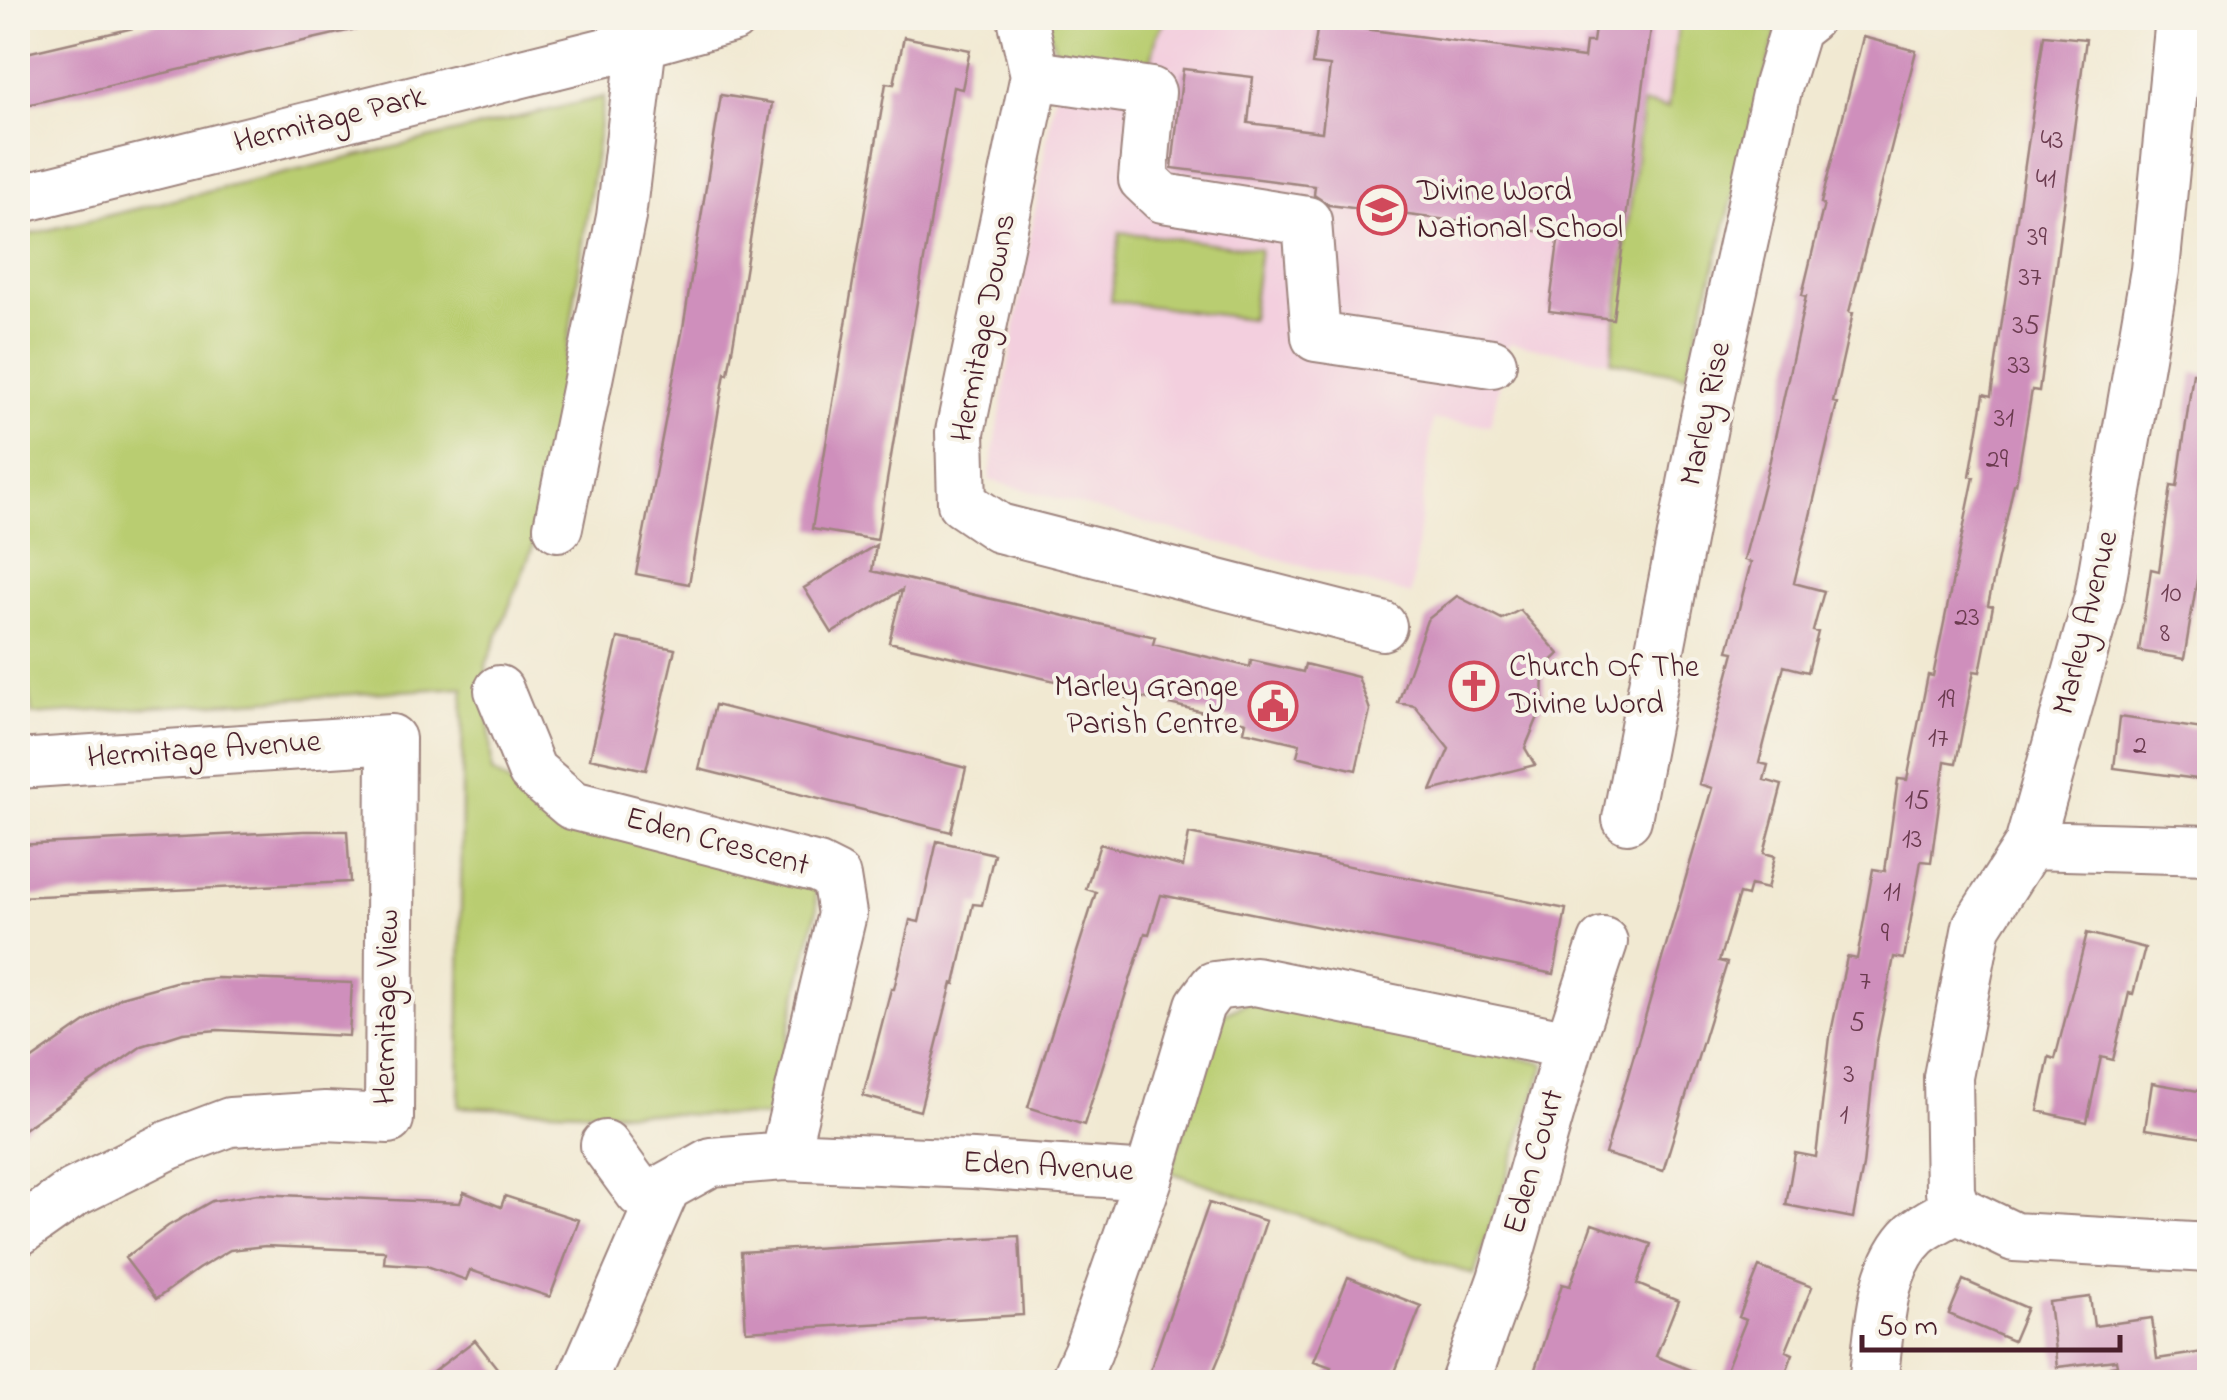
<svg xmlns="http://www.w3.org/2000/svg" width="2227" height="1400" viewBox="0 0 2227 1400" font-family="'Indie Flower',sans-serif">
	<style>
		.built { fill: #f3cfde }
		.green { fill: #b9cd71; stroke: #82764e; stroke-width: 2.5 }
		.building { fill: #cf8fbc }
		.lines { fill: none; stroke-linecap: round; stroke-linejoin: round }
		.minor-casing { stroke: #9e847e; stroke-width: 52 }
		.minor { stroke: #fff; stroke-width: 48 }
		.labels { text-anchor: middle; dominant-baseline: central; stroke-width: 8; stroke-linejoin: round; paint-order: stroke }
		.number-label { font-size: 28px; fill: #6b3b4f }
		.street-label { font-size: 32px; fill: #4a1f2b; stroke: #f7f3e8 }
		.poi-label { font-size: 32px; fill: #4a1f2b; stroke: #f7f3e8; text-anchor: start }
	</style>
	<rect width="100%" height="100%" fill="#f7f3e8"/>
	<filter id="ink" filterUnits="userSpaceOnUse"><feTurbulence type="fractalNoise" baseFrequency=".01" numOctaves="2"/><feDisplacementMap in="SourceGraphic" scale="20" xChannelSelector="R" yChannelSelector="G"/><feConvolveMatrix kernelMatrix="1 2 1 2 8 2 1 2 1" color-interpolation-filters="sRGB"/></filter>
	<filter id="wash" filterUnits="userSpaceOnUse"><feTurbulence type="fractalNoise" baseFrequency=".0048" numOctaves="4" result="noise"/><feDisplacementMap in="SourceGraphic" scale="40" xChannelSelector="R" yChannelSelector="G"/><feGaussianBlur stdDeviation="2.25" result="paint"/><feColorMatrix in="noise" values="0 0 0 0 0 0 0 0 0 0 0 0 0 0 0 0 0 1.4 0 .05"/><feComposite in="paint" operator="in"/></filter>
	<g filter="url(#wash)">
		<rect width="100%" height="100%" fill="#f1e9d2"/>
		<!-- built -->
		<path class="built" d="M1167,18H1704L1686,375L1509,343L1490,425L1433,420L1411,595L989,480L1060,63L1147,78L1157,35Z"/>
		<!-- green -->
		<path class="green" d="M1044,18H1167L1157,35L1147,78L1060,63Z
			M1679,18H1704L1777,30L1686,375L1611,361L1643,104L1668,108Z
			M604,97L542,524L486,665L492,772L566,819L814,878L817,909L769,1117L459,1107L463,687L32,715L18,619V237Z
			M1120,232L1260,249L1251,319L1111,301Z
			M1259,997L1545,1064L1474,1275L1170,1172L1222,1014Z"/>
		<g id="blocks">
			<!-- building -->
			<path class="building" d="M176,18H355L356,29L18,107V55Z
				M1596,21L1651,28L1613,319L1549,311L1559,234L1329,205L1314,195L1315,186L1172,168L1183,69L1253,77L1248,123L1322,132L1330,66L1312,64L1318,23L1584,58L1586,42H1593Z
				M2044,35L2086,39L2039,391L2032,390L2016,484H2014L1988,605L1993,606L1980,672L1974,671L1956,763L1945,761L1931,862L1921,861L1904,959L1894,957L1876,1047L1863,1166L1853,1218L1786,1205L1795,1153L1816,1157L1830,1037L1847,957L1857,959L1873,869L1885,871L1898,779L1907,780L1928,675L1933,676L1974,477L1970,476L1984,394L1991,396Z
				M904,37L970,50L962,89L953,87L877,540L812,529L886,83L894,84Z
				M1863,37L1916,51L1849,312L1853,313L1833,402L1837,403L1794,583L1824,591L1813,631L1818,632L1808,672L1784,666L1759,763L1768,765L1764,780L1782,785L1764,853L1775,856L1767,889L1750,885L1747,896L1739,894L1719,961L1727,963L1663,1171L1605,1154L1712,788L1699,784L1734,652L1728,651L1751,562L1744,560L1770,460L1806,296L1802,295L1824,204L1821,203Z
				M721,95L772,103L736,327L728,374L725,373L689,584L636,574L683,328Z
				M2193,373L2210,374V523L2203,568H2199L2184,659L2139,651L2151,569L2159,571L2171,486L2177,487Z
				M876,545L872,571L1155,637L1153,644L1250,667L1251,660L1303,672L1305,664L1358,677L1370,710L1356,770L1297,756L1300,744L1244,731L1246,722L1140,697V701L889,642L902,590L832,633L804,588Z
				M1457,596L1502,619L1520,610L1559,654L1544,668L1543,705L1525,748L1535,765L1431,791L1449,749L1415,706L1398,703L1427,620Z
				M618,638L675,649L646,770L590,758Z
				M715,705L966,768L951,832L699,769Z
				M2120,717L2210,730L2205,780L2114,768Z
				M304,831H347L350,882L18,897V845Z
				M1189,834L1566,909L1554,974L1161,895L1149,934L1145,933L1084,1125L1028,1107L1096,892L1086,889L1100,844L1183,867Z
				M937,841L994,854L982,905L973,904L955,984L952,983L920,1111L863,1096L891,989H894L910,920L919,922Z
				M2087,933L2145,948L2133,994L2129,993L2113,1060L2101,1057L2087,1122L2038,1111L2049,1057L2055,1059Z
				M217,978L352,983L349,1036L218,1030L183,1033L142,1046L18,1133V1069L121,997L175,982Z
				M2152,1083L2210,1093V1139L2145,1129Z
				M464,1192L501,1207L505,1196L579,1220L550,1297L470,1270L466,1280L427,1266L384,1263L385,1251L265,1246L230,1250L198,1269L156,1299L125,1258L168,1226L212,1201L258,1194L460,1203Z
				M1209,1203L1266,1221L1227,1339L1209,1382H1146Z
				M1592,1224L1651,1244L1637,1284L1678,1301L1656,1356L1719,1382H1531L1562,1284L1570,1286Z
				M1019,1236L1023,1315L746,1331L741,1252Z
				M1759,1267L1812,1287L1786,1351L1793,1354L1782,1382H1721L1746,1320L1739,1317Z
				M1348,1277L1421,1306L1391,1382H1324L1331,1367L1314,1361Z
				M1963,1280L2027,1308L2013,1341L1949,1314Z
				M2090,1297L2094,1326L2152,1318L2157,1359L2210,1351V1382H2111L2110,1366L2117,1365L2116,1360L2057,1367L2049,1302Z
				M475,1340L508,1382H420Z"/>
		</g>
	</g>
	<g filter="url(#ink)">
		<use href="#blocks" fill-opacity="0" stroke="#9e847e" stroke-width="2.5"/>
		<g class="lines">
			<!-- minor casing -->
			<g class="minor-casing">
				<path id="minor" d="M1022,18L1035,75L960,432L962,503L999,528L1382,626
					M1035,75L1151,92L1143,179L1163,198L1307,221L1316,337L1492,363
					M18,199L642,43L732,18
					M558,527L621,217L642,43
					M499,690L532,771L572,805L818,868L836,877L842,914L784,1156
					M18,764L391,739L389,1119L325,1116L230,1122L169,1145L73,1193L18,1232
					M1627,819L1704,422L1778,85L1795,29L1809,18
					M2029,845L2210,850
					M605,1145L640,1193L658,1203
					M1956,1209L1950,1192L1948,1077L1977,926L2029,845L2099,596L2155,270L2180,18
					M1956,1209L2014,1237L2210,1248
					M581,1382L666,1187L711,1162L784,1156L973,1164L1149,1176L1200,1005L1214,986L1255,981L1569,1045
					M1074,1382L1088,1351L1149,1176
					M1465,1382L1502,1279L1569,1045L1603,942
					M1873,1382C1880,1335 1878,1269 1915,1234C1926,1224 1943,1217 1956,1209"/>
			</g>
			<!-- minor -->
			<use href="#minor" class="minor"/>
		</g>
	</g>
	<!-- icons -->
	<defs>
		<g id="school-ring" transform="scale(2.5)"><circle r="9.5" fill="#f7f3e8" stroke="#d1495b" stroke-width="1.5"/><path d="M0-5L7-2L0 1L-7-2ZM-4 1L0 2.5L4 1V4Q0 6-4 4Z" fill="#d1495b"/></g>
		<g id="church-ring" transform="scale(2.5)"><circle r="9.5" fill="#f7f3e8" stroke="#d1495b" stroke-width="1.5"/><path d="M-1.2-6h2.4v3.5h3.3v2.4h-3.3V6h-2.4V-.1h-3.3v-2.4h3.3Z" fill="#d1495b"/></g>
		<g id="civic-ring" transform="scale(2.5)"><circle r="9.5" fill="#f7f3e8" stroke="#d1495b" stroke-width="1.5"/><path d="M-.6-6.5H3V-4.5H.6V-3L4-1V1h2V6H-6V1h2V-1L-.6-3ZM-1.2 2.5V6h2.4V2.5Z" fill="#d1495b"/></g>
	</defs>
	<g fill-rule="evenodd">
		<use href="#school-ring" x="1382" y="210"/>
		<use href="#church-ring" x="1474" y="686"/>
		<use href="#civic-ring" x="1273" y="706"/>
	</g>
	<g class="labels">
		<!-- number labels -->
		<g class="number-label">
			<text x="2052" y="141">43</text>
			<text x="2046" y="180">41</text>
			<text x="2037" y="238">39</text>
			<text x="2030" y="278">37</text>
			<text x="2026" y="326">35</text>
			<text x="2019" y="366">33</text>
			<text x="2004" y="419">31</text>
			<text x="1997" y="460">29</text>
			<text x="2171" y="594">10</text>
			<text x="1967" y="618">23</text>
			<text x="2165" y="634">8</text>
			<text x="1946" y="700">19</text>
			<text x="1938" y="739">17</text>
			<text x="2140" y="746">2</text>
			<text x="1917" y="801">15</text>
			<text x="1912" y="840">13</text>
			<text x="1892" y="893">11</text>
			<text x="1885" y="934">9</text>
			<text x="1865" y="982">7</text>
			<text x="1857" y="1023">5</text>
			<text x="1849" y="1075">3</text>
			<text x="1844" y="1116">1</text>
		</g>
		<!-- street labels -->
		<g class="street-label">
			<text transform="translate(330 121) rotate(-14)">Hermitage Park</text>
			<text transform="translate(985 328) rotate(-79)">Hermitage Downs</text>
			<text transform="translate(1707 414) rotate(-78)">Marley Rise</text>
			<text transform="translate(2087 623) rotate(-76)">Marley Avenue</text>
			<text transform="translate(204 751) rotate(-4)">Hermitage Avenue</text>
			<text transform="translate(717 843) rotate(15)">Eden Crescent</text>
			<text transform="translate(388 1007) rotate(-89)">Hermitage View</text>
			<text transform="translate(1535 1162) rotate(-74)">Eden Court</text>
			<text transform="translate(1048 1168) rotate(3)">Eden Avenue</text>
		</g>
		<!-- poi labels -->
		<g class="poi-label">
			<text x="1417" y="192">Divine Word<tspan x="1417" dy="37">National School</tspan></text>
			<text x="1509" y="668">Church Of The<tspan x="1509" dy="37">Divine Word</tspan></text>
			<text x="1238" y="688" text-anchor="end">Marley Grange<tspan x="1238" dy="37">Parish Centre</tspan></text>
		</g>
	</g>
	<!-- margin -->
	<rect width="2227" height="1400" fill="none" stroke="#f7f3e8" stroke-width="60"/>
	<!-- scale -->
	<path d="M1862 1335v15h258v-15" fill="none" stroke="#4a1f2b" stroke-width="5"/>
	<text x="1877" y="1335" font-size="30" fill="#4a1f2b" stroke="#f7f3e8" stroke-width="8" paint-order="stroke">50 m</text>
</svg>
